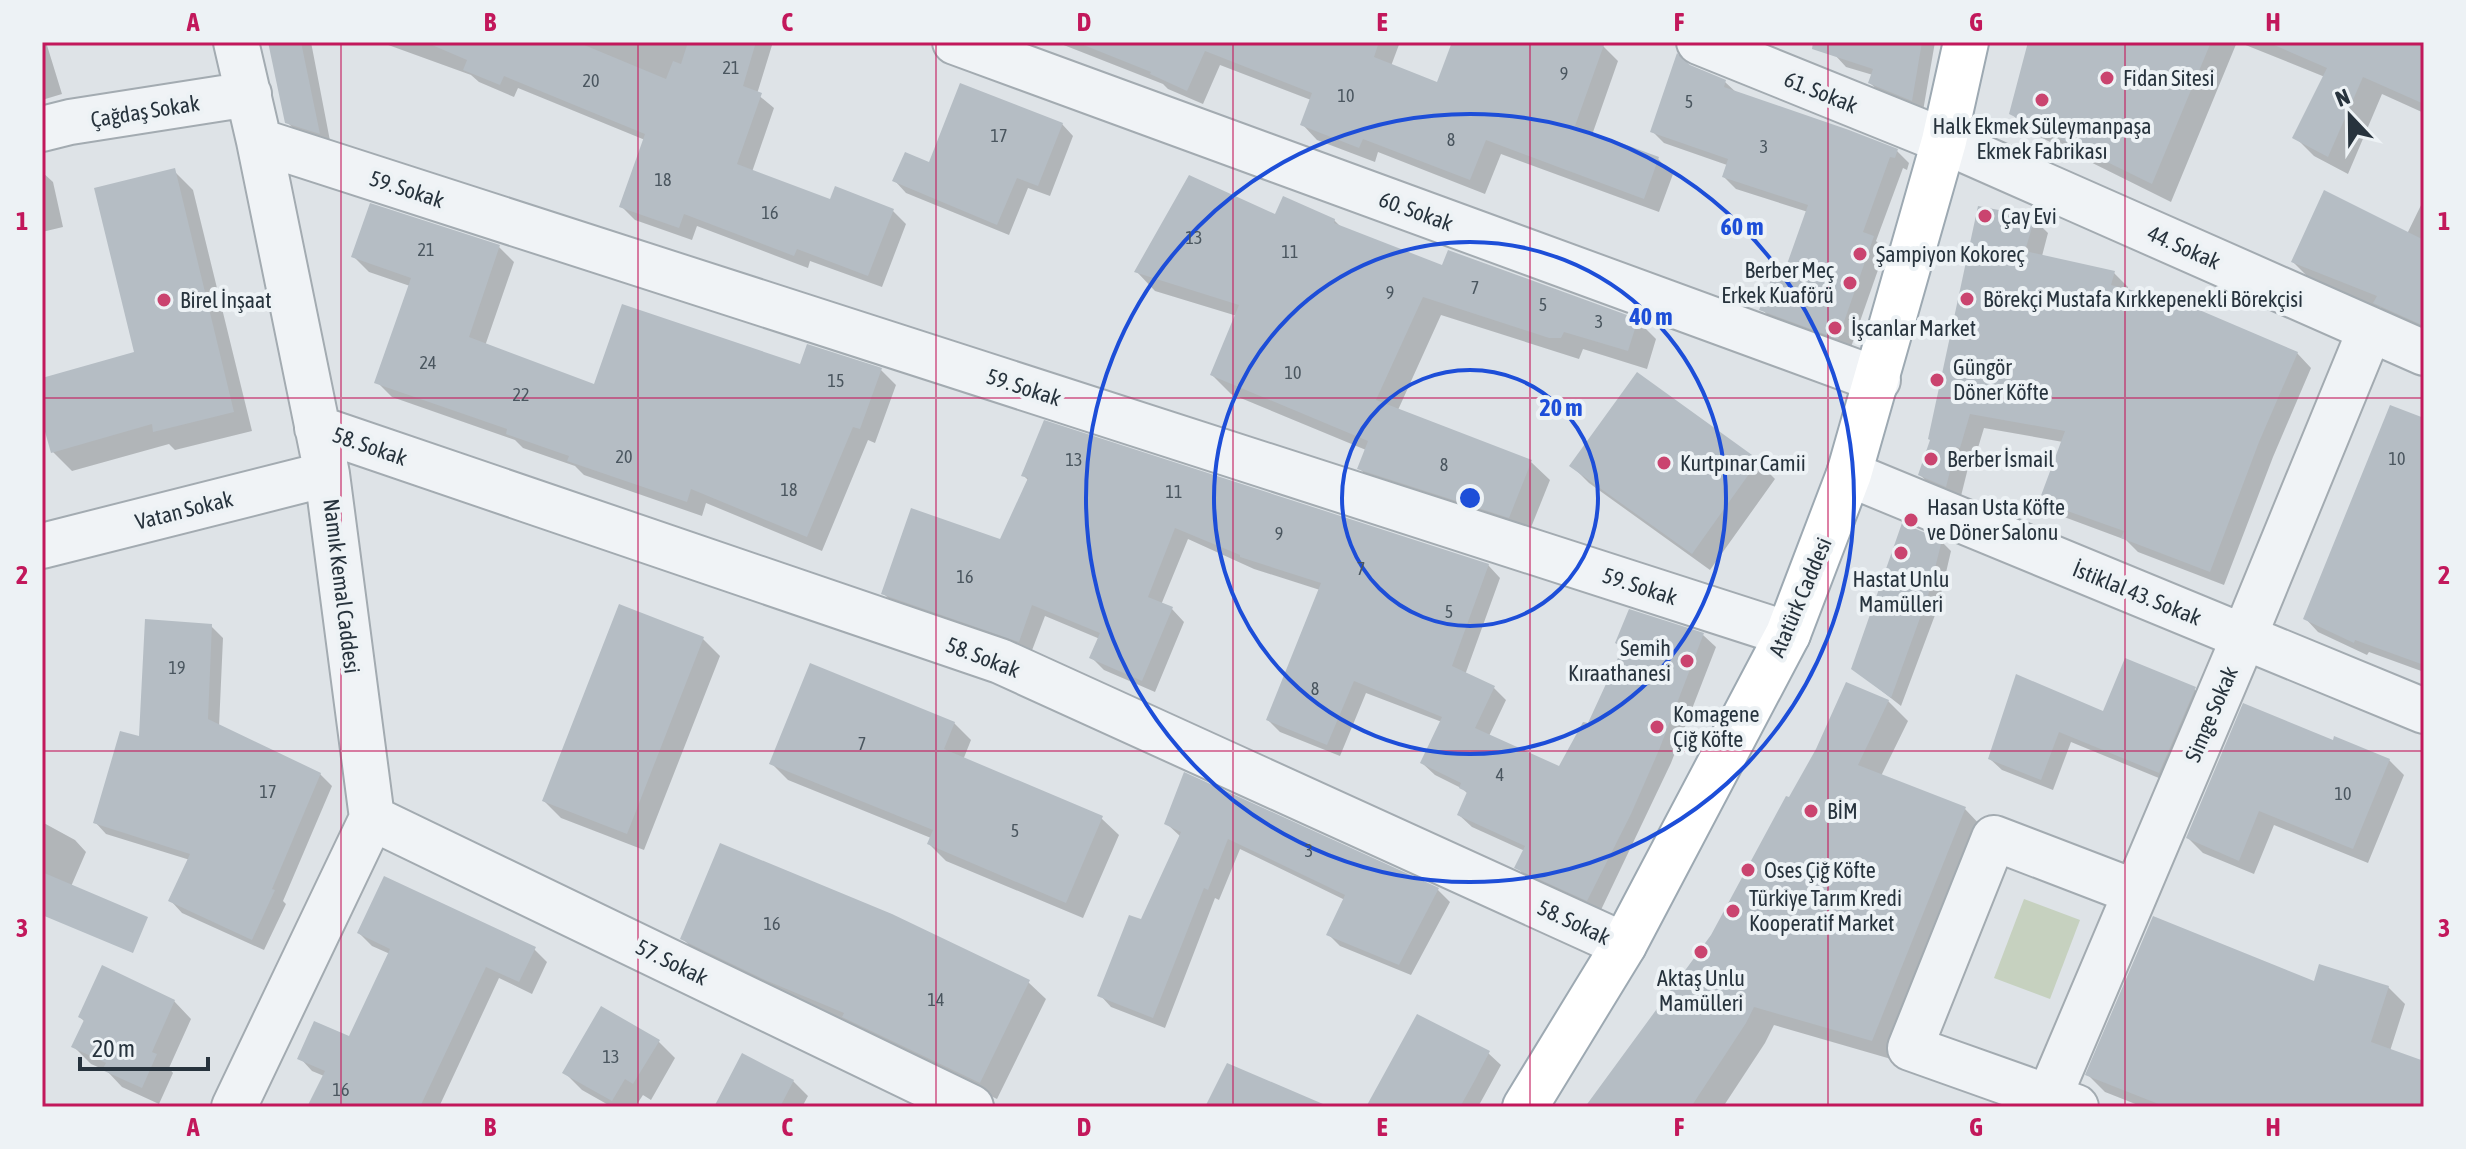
<svg xmlns="http://www.w3.org/2000/svg" width="2466" height="1149" viewBox="0 0 2466 1149" font-family="'Asap Condensed',sans-serif">
	<style>
		.green { fill: #c6d1bf }
		.shadow { fill: #0003 }
		.building { fill: #b5bdc4 }
		.lines { fill: none; stroke-linecap: round; stroke-linejoin: round }
		.minor-casing { stroke: #a3abb1; stroke-width: 48 }
		.major-casing { stroke: #9da9b2; stroke-width: 48 }
		.minor { stroke: #f0f3f6; stroke-width: 44 }
		.major { stroke: #fff; stroke-width: 44 }
		.grid { fill: none; stroke: #c2185b; stroke-width: 2; stroke-opacity: 0.55 }
		.ring { fill: none; stroke: #1d4ed8; stroke-width: 4 }
		.poi-dot { fill: #ca446f; stroke: #edf2f5; stroke-width: 3 }
		.labels { text-anchor: middle; dominant-baseline: central; stroke-width: 8; stroke-linejoin: round; paint-order: stroke }
		.number-label { font-size: 18px; fill: #4a565f }
		.poi-label { font-size: 22px; fill: #27333d; stroke: #edf2f5; text-anchor: start }
		.street-label { font-size: 22px; fill: #27333d; stroke: #edf2f5 }
		.centre { fill: #1d4ed8; stroke: #edf2f5; stroke-width: 4 }
		.ring-label { font-size: 24px; text-anchor: middle; font-weight: bold; fill: #1d4ed8; stroke: #edf2f5; stroke-width: 8; stroke-linejoin: round; paint-order: stroke }
		.neatline { fill: none; stroke: #c2185b; stroke-width: 3 }
		.grid-label { font-size: 26px; text-anchor: middle; font-weight: bold; fill: #c2185b }
	</style>
	<rect width="100%" height="100%" fill="#dee3e7"/>
	<!-- green -->
	<path class="green" d="M2024,899L2080,920L2050,999L1994,978Z"/>
	<!-- shadow -->
	<path class="shadow" d="M42,42H46L62,94L42,100Z
		M270,42H311L331,146L301,136L287,122Z
		M380,42H773L757,94L774,108L752,172L831,202L893,211L906,224L882,287L810,261L808,268L697,226L692,240L635,220L622,207L645,140L518,88L514,97L479,82L471,75Z
		M1056,42H1400L1391,66L1438,85L1454,42H1592L1603,46L1618,61L1592,135L1658,159L1673,174L1659,212L1501,154L1485,194L1378,152L1375,162L1317,140L1302,124L1311,100L1220,65L1203,104L1168,89L1163,84Z
		M1840,42H1935L1923,111L1882,94L1870,83L1873,75L1846,67L1835,55Z
		M2030,42H2237L2171,202L2030,132L2011,113Z
		M2238,42H2424V113L2382,94L2348,174L2314,156L2295,137L2325,77Z
		M1689,67L1725,82L1738,94L1897,151L1909,163L1907,170L1903,168L1876,241L1885,250L1850,350L1774,322L1762,309L1782,283L1808,212L1736,189L1724,177L1727,165L1664,143L1652,131Z
		M1062,124L1073,136L1050,196L1028,188L1009,235L906,193L895,181L930,164Z
		M174,171L193,190L252,431L175,450L169,444L72,471L53,452L42,414V380L136,354Z
		M42,172L53,182L63,227L42,232Z
		M2424,199V335L2396,323L2381,308L2313,282L2293,262L2407,234Z
		M1276,216L1334,220L1343,229L1444,268L1637,320L1656,339L1647,369L1583,349L1579,359L1441,315L1398,410L1531,462L1550,480L1528,535L1378,487L1359,468L1366,450L1231,394L1212,375L1237,316L1155,291L1137,272Z
		M2034,219L2048,233L2042,256L2114,273L2128,287L2127,291L2297,353L2311,368L2273,457L2224,585L2138,552L2126,540L2056,514L2042,500L2063,442L1984,428L1974,461L1970,460L1960,500L1935,489L1920,475Z
		M499,247L514,262L485,346L595,387L801,367L881,370L896,385L875,443L868,440L822,551L706,503L702,516L584,475L575,466L523,448L515,440L392,397L377,382L410,286L369,272L354,257Z
		M1638,375L1758,462L1775,479L1710,570L1589,483L1572,466Z
		M2424,419V672L2369,652L2367,655L2318,632L2305,618Z
		M1024,476L1488,565L1500,578L1465,675L1494,688L1506,700L1489,736L1560,769L1589,726L1624,649L1617,643L1630,611L1703,635L1716,647L1671,763L1600,912L1529,880L1517,867L1525,851L1472,827L1459,815L1468,794L1463,789L1435,775L1422,763L1442,722L1366,693L1340,756L1280,732L1268,720L1320,590L1254,569L1188,539L1161,605L1172,609L1184,622L1155,692L1104,670L1092,658L1100,639L1045,616L1031,653L896,606L883,593L1001,542L1029,481Z
		M1941,541L1951,551L1938,607L1901,706L1854,669Z
		M211,626L223,638L219,727L320,774L332,786L283,901L286,904L264,950L182,913L171,901L190,860L106,834L95,822L141,739Z
		M703,639L720,656L644,850L561,818L544,801Z
		M2194,689L2206,701L2171,783L2071,742L2053,790L2002,770L1990,759L2104,713Z
		M1888,701L1908,721L1881,776L1965,809L1984,829L1891,1059L1774,1025L1765,1043L1723,1107H1587L1713,936L1790,800Z
		M954,723L971,740L963,760L1101,818L1119,835L1083,918L946,861L929,844L931,838L788,780L771,763Z
		M2334,742L2389,760L2404,775L2368,863L2274,825L2254,874L2203,853L2188,838Z
		M1185,775L1438,890L1450,902L1411,975L1340,946L1328,934L1345,900L1240,849L1219,900L1215,898L1165,1028L1111,1007L1100,995L1142,922L1181,837L1167,824Z
		M42,822L75,840L86,852L66,898L42,884Z
		M359,933L534,949L547,962L532,994L499,978L439,1107H310L324,1076L312,1071L300,1058L350,1039L390,954L372,946Z
		M683,939L1028,982L1046,999L997,1099L862,1034L853,1025L784,996L700,956Z
		M2315,984L2388,987L2405,1004L2390,1051L2424,1063V1107H2143L2105,1092L2088,1075Z
		M174,1001L191,1019L169,1068L173,1073L159,1104L122,1087L107,1071L91,1064L74,1047L85,1022L80,1017Z
		M658,1041L675,1058L651,1100L643,1095L635,1107H612L582,1090L565,1073Z
		M1488,1053L1501,1065L1478,1107H1376Z
		M793,1081L808,1096L802,1107H716Z"/>
	<!-- building -->
	<path class="building" d="M268,42H301L320,134L285,123Z
		M425,42H577L666,79L673,61L681,64L688,42H756L743,86L762,93L737,164L830,199L835,186L894,209L868,276L797,249L794,256L684,214L679,228L619,207L645,134L504,76L500,85L463,70L467,60Z
		M1081,42H1379L1374,57L1437,82L1452,42H1605L1575,126L1659,157L1644,199L1486,140L1470,180L1363,139L1359,148L1300,125L1312,93L1205,51L1187,91L1150,74L1151,72L1081,44Z
		M1813,42H1922L1912,101L1868,83L1873,69L1812,49Z
		M2028,42H2211L2152,184L2009,114Z
		M2267,42H2424V104L2363,77L2328,157L2292,138L2327,68Z
		M1677,53L1690,65L1726,80L1724,87L1849,130L1898,149L1895,158L1890,157L1863,232L1874,236L1838,339L1759,310L1772,277L1781,281L1808,205L1722,177L1728,159L1650,132Z
		M960,83L1063,123L1038,186L1017,178L997,225L892,181L905,152L929,162Z
		M175,168L234,412L153,432L152,424L51,453L42,421V378L134,352L94,188Z
		M1189,175L1275,214L1283,196L1335,219L1334,223L1442,265L1448,250L1638,319L1628,351L1564,332L1561,338H1549L1423,297L1376,400L1532,460L1509,518L1357,469L1368,441L1210,375L1239,305L1134,272Z
		M2324,190L2424,240V326L2373,303L2377,296L2291,262Z
		M370,203L500,245L469,337L594,384L622,304L800,364L807,344L882,368L860,429L853,427L807,537L691,489L687,502L567,461L569,456L506,434L507,429L374,383L411,278L351,257Z
		M1978,206L2035,217L2025,251L2115,271L2111,285L2183,303L2298,352L2259,442L2210,572L2121,538L2124,531L2039,501L2065,431L1970,414L1960,448L1956,447L1946,487L1918,475L1930,440L1928,439Z
		M1637,372L1759,460L1692,554L1569,466Z
		M2390,405L2424,418V665L2355,640L2354,643L2303,619Z
		M1044,420L1489,564L1452,666L1495,686L1475,728L1559,766L1583,722L1588,723L1623,647L1615,643L1629,609L1704,633L1659,750L1631,814L1587,901L1514,868L1525,846L1457,815L1467,792L1459,788L1461,783L1420,763L1442,717L1354,681L1327,745L1266,720L1321,583L1240,557V555L1175,528L1148,597L1173,607L1142,681L1089,658L1100,633L1032,605L1019,642L881,594L911,508L1000,539L1028,478L1021,476Z
		M1902,523L1942,540L1928,596L1891,698L1851,669Z
		M619,604L704,637L627,834L542,801Z
		M145,619L212,624L208,719L321,773L272,889L275,890L252,940L168,901L190,854L93,823L120,731L139,736Z
		M2125,658L2196,687L2159,773L2059,732L2041,780L1988,759L2016,674L2103,711Z
		M810,663L955,722L944,749L1103,816L1066,903L927,844L933,830L769,764Z
		M1846,682L1889,700L1858,765L1966,807L1872,1041L1754,1007L1746,1023L1691,1107H1585L1711,935L1786,796L1789,797L1816,749Z
		M2243,703L2333,740L2334,736L2390,759L2353,849L2259,811L2239,861L2186,838Z
		M1184,772L1439,888L1399,965L1326,935L1345,895L1228,839L1208,890L1204,888L1153,1018L1097,996L1129,915L1141,919L1181,832L1164,824Z
		M720,843L892,914L1030,980L980,1083L842,1017L844,1013L765,980L680,939Z
		M42,872L148,917L133,953L42,915Z
		M384,876L536,947L519,982L486,967L420,1107H307L325,1071L297,1059L314,1021L349,1036L390,949L357,933Z
		M2153,916L2314,981L2319,964L2389,986L2371,1042L2424,1061V1107H2166L2085,1075Z
		M102,965L175,1000L152,1052L157,1054L142,1088L102,1070L106,1063L71,1047L84,1020L78,1017Z
		M601,1006L660,1040L633,1084L625,1079L612,1101L562,1073Z
		M1417,1014L1490,1051L1475,1080L1460,1107H1366Z
		M742,1053L794,1080L780,1107H714Z
		M1227,1063L1330,1107H1205Z"/>
	<g class="lines">
		<!-- minor casing -->
		<g class="minor-casing">
			<path id="minor" d="M955,42L1878,380
				M1699,42L1944,141L2424,353
				M42,129L70,122L249,94
				M259,141L1788,634
				M317,428L1000,661L1624,945
				M1849,474L2424,711
				M42,546L327,474
				M372,818L971,1107
				M2049,1097L2244,637L2370,330
				M234,1107L372,818L327,474L259,141L236,42
				M2076,1107L1910,1048L1994,838L2135,892"/>
		</g>
		<!-- major casing -->
		<g class="major-casing">
			<path id="major" d="M1525,1107L1624,945L1788,634L1849,474L1944,141L1966,42"/>
		</g>
		<!-- minor -->
		<use href="#minor" class="minor"/>
		<!-- major -->
		<use href="#major" class="major"/>
	</g>
	<!-- grid -->
	<path class="grid" d="M341,42V1107M638,42V1107M936,42V1107M1233,42V1107M1530,42V1107M1828,42V1107M2125,42V1107M42,398H2424M42,751H2424"/>
	<!-- distance rings -->
	<g class="ring">
		<circle cx="1470" cy="498" r="128"/>
		<circle cx="1470" cy="498" r="256"/>
		<circle cx="1470" cy="498" r="384"/>
	</g>
	<!-- markers -->
	<g class="poi-dot">
		<circle cx="2107" cy="78" r="8"/>
		<circle cx="2042" cy="100" r="8"/>
		<circle cx="1985" cy="216" r="8"/>
		<circle cx="1860" cy="254" r="8"/>
		<circle cx="1850" cy="283" r="8"/>
		<circle cx="1967" cy="299" r="8"/>
		<circle cx="164" cy="300" r="8"/>
		<circle cx="1835" cy="328" r="8"/>
		<circle cx="1937" cy="380" r="8"/>
		<circle cx="1931" cy="459" r="8"/>
		<circle cx="1664" cy="463" r="8"/>
		<circle cx="1911" cy="520" r="8"/>
		<circle cx="1901" cy="553" r="8"/>
		<circle cx="1687" cy="661" r="8"/>
		<circle cx="1657" cy="727" r="8"/>
		<circle cx="1811" cy="811" r="8"/>
		<circle cx="1748" cy="870" r="8"/>
		<circle cx="1733" cy="911" r="8"/>
		<circle cx="1701" cy="952" r="8"/>
	</g>
	<g class="labels">
		<!-- number labels -->
		<g class="number-label">
			<text x="731" y="67">21</text>
			<text x="1564" y="73">9</text>
			<text x="591" y="80">20</text>
			<text x="1346" y="95">10</text>
			<text x="1689" y="101">5</text>
			<text x="999" y="135">17</text>
			<text x="1451" y="139">8</text>
			<text x="1764" y="146">3</text>
			<text x="663" y="179">18</text>
			<text x="770" y="212">16</text>
			<text x="1194" y="237">13</text>
			<text x="426" y="249">21</text>
			<text x="1290" y="251">11</text>
			<text x="1475" y="287">7</text>
			<text x="1390" y="292">9</text>
			<text x="1543" y="304">5</text>
			<text x="1599" y="321">3</text>
			<text x="428" y="362">24</text>
			<text x="1293" y="372">10</text>
			<text x="836" y="380">15</text>
			<text x="521" y="394">22</text>
			<text x="624" y="456">20</text>
			<text x="2397" y="458">10</text>
			<text x="1074" y="459">13</text>
			<text x="1444" y="464">8</text>
			<text x="789" y="489">18</text>
			<text x="1174" y="491">11</text>
			<text x="1279" y="533">9</text>
			<text x="1361" y="568">7</text>
			<text x="965" y="576">16</text>
			<text x="1449" y="611">5</text>
			<text x="177" y="667">19</text>
			<text x="1315" y="688">8</text>
			<text x="862" y="743">7</text>
			<text x="1500" y="774">4</text>
			<text x="268" y="791">17</text>
			<text x="2343" y="793">10</text>
			<text x="1015" y="830">5</text>
			<text x="1309" y="850">3</text>
			<text x="772" y="923">16</text>
			<text x="936" y="999">14</text>
			<text x="611" y="1056">13</text>
			<text x="341" y="1089">16</text>
		</g>
		<!-- poi labels -->
		<g class="poi-label">
			<text x="2123" y="78">Fidan Sitesi</text>
			<text x="2042" y="126" text-anchor="middle">Halk Ekmek Süleymanpaşa<tspan x="2042" dy="25">Ekmek Fabrikası</tspan></text>
			<text x="2001" y="216">Çay Evi</text>
			<text x="1876" y="254">Şampiyon Kokoreç</text>
			<text x="1834" y="270" text-anchor="end">Berber Meç<tspan x="1834" dy="25">Erkek Kuaförü</tspan></text>
			<text x="1983" y="299">Börekçi Mustafa Kırkkepenekli Börekçisi</text>
			<text x="180" y="300">Birel İnşaat</text>
			<text x="1851" y="328">İşcanlar Market</text>
			<text x="1953" y="367">Güngör<tspan x="1953" dy="25">Döner Köfte</tspan></text>
			<text x="1947" y="459">Berber İsmail</text>
			<text x="1680" y="463">Kurtpınar Camii</text>
			<text x="1927" y="507">Hasan Usta Köfte<tspan x="1927" dy="25">ve Döner Salonu</tspan></text>
			<text x="1901" y="579" text-anchor="middle">Hastat Unlu<tspan x="1901" dy="25">Mamülleri</tspan></text>
			<text x="1671" y="648" text-anchor="end">Semih<tspan x="1671" dy="25">Kıraathanesi</tspan></text>
			<text x="1673" y="714">Komagene<tspan x="1673" dy="25">Çiğ Köfte</tspan></text>
			<text x="1827" y="811">BİM</text>
			<text x="1764" y="870">Oses Çiğ Köfte</text>
			<text x="1749" y="898">Türkiye Tarım Kredi<tspan x="1749" dy="25">Kooperatif Market</tspan></text>
			<text x="1701" y="978" text-anchor="middle">Aktaş Unlu<tspan x="1701" dy="25">Mamülleri</tspan></text>
		</g>
		<!-- street labels -->
		<g class="street-label">
			<text transform="translate(1821 92) rotate(22)">61. Sokak</text>
			<text transform="translate(145 111) rotate(-9)">Çağdaş Sokak</text>
			<text transform="translate(407 189) rotate(18)">59. Sokak</text>
			<text transform="translate(1416 211) rotate(20)">60. Sokak</text>
			<text transform="translate(2184 247) rotate(24)">44. Sokak</text>
			<text transform="translate(1024 387) rotate(18)">59. Sokak</text>
			<text transform="translate(370 446) rotate(19)">58. Sokak</text>
			<text transform="translate(184 510) rotate(-14)">Vatan Sokak</text>
			<text transform="translate(342 586) rotate(83)">Namık Kemal Caddesi</text>
			<text transform="translate(1640 586) rotate(18)">59. Sokak</text>
			<text transform="translate(2137 593) rotate(22)">İstiklal 43. Sokak</text>
			<text transform="translate(1800 597) rotate(-67)">Atatürk Caddesi</text>
			<text transform="translate(983 657) rotate(21)">58. Sokak</text>
			<text transform="translate(2211 714) rotate(-67)">Simge Sokak</text>
			<text transform="translate(1574 922) rotate(25)">58. Sokak</text>
			<text transform="translate(672 962) rotate(26)">57. Sokak</text>
		</g>
	</g>
	<circle cx="1470" cy="498" r="12" class="centre"/>
	<g class="ring-label">
		<text x="1742" y="235">60 m</text>
		<text x="1651" y="325">40 m</text>
		<text x="1561" y="416">20 m</text>
	</g>
	<!-- border -->
	<rect width="2466" height="1149" fill="none" stroke="#edf2f5" stroke-width="88"/>
	<!-- north arrow -->
	<g transform="translate(2350 116) rotate(338)" stroke="#edf2f5" stroke-width="6" paint-order="stroke">
	<path d="M0-6L14 30L0 20L-14 30Z" fill="#27333d"/>
	<text y="-12" font-size="22" font-weight="bold" text-anchor="middle" fill="#27333d">N</text>
	</g>
	<!-- scale -->
	<path d="M80 1057v12h128v-12" fill="none" stroke="#27333d" stroke-width="4"/>
	<text x="92" y="1057" font-size="24" fill="#27333d" stroke="#edf2f5" stroke-width="6" paint-order="stroke">20 m</text>
	<rect x="44" y="44" width="2378" height="1061" class="neatline"/>
	<g class="grid-label">
		<text x="193" y="31">A</text>
		<text x="490" y="31">B</text>
		<text x="787" y="31">C</text>
		<text x="1084" y="31">D</text>
		<text x="1382" y="31">E</text>
		<text x="1679" y="31">F</text>
		<text x="1976" y="31">G</text>
		<text x="2273" y="31">H</text>
		<text x="22" y="230">1</text>
		<text x="2444" y="230">1</text>
		<text x="22" y="584">2</text>
		<text x="2444" y="584">2</text>
		<text x="22" y="937">3</text>
		<text x="2444" y="937">3</text>
		<text x="193" y="1136">A</text>
		<text x="490" y="1136">B</text>
		<text x="787" y="1136">C</text>
		<text x="1084" y="1136">D</text>
		<text x="1382" y="1136">E</text>
		<text x="1679" y="1136">F</text>
		<text x="1976" y="1136">G</text>
		<text x="2273" y="1136">H</text>
	</g>
</svg>
